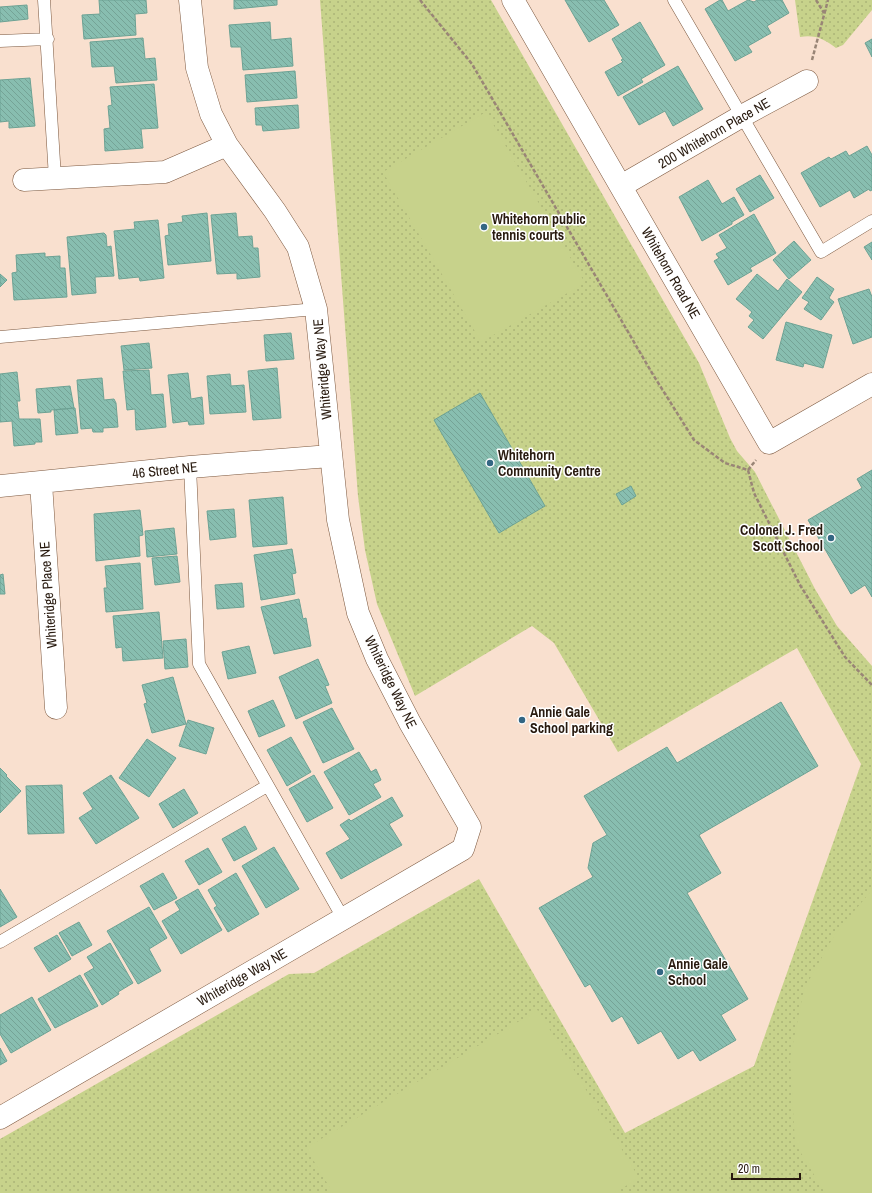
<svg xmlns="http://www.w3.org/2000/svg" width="872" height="1193" viewBox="0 0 872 1193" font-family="'Archivo Narrow',sans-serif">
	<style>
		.grass { fill: url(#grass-dots) }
		.pitch { fill: #c7d28b }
		.building { fill: url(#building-back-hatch); stroke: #6da294 }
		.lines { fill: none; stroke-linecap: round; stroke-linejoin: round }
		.service-casing { stroke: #7c583f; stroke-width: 13 }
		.minor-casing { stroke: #7c583f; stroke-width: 23 }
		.path { stroke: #998576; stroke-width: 2.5; stroke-dasharray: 4 2; stroke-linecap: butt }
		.service { stroke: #fff; stroke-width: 12 }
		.minor { stroke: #fff; stroke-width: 22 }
		.poi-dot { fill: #336683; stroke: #fff; stroke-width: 1.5 }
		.labels { text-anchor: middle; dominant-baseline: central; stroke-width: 3; stroke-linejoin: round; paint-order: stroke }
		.street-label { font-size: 14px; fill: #281a0f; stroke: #fff }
		.poi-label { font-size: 14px; font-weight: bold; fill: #281a0f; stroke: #fff; text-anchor: start }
	</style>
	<defs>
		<pattern id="grass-dots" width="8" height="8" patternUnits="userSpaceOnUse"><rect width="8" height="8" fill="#c7d28b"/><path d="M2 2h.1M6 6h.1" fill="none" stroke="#abb477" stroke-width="1.8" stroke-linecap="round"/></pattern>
		<pattern id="building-back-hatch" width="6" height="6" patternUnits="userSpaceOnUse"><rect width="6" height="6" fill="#88beb0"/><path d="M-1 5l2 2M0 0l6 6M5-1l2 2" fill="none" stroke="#75a396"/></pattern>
	</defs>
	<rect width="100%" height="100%" fill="#f9e0cf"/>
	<!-- grass -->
	<path class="grass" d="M320,0H491L699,363L730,438L737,451L755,472L815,589L837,626L872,666V1193H0V1139L289,974L314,973L479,879L625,1133L754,1066L861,764L797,648L618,752L554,643L532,626L415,696L377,604L365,550L358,496Z
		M795,0H872V10L843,45L836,48C825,39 814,34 800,37Z"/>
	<!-- pitch -->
	<path class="pitch" d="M486,112L585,283L481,342L383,172Z
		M872,890V1193H825L795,1143L790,1058L804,989L835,934Z
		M538,1010L639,1178L614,1193H333L306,1148Z"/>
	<!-- building -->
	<path class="building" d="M99,0H146L147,13L135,14L136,35L84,39L82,15L100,14Z
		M234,0H277V5L234,9Z
		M565,0H604L619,25L589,42Z
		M720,0H722L728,11L748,0L754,2L757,0H782L789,13L767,26L771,33L748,46L752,52L735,61L705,9Z
		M27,5L28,19L0,22V7Z
		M270,22L271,40L291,38L293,66L243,70L241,47H231L229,25Z
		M640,22L665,65L641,79L643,82L618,96L605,72L623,62L621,60L623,59L612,39Z
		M143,38L145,59L155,58L157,80L116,83L114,66L92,67L90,42Z
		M872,39V57L865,43Z
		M678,66L703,109L673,126L665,111L639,125L623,97Z
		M295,71L297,98L247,102L245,75Z
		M30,78L35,126L9,128V121L0,122V80Z
		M154,84L158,128L141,129L143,148L105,151L104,129L110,128L108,106L112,105L110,87Z
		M298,105L299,128L263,131L262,125H256L255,108Z
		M867,146L872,155V190L870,191L869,189L854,198L850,190L820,207L801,173L829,157L831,159L846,151L849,156Z
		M760,175L774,198L750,212L736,189Z
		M708,180L722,204L734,197L744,215L732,222V224L702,241L679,197Z
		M207,213L211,261L168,265L165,236L169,235L168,224L183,222L182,216Z
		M236,213L238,237L252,236L253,248H258L260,277L237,279V273L217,274L211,215Z
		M754,214L776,253L750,268L752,271L728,285L714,261L719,258L716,254L727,248L719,235Z
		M158,220L164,278L140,281L139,277L119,279L114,231L135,229L134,222Z
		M104,233L106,235L107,247L111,246L114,276L95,277L96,293L72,295L67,237Z
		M794,241L811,260L789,279L773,260Z
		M872,242V260L864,247Z
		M45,253V257L60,256V268H65L67,297L14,300L12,273L17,272L16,255Z
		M0,274L7,280L0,287Z
		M757,274L778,291L787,279L802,292L763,339L748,327L754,320L749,316L752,312L736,299Z
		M817,277L834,289L829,298L834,302L821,320L804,309L809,302L802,298Z
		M869,289L872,297V337L853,344L838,299Z
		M786,322L832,335L823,368L804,363L803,367L776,360Z
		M291,333L294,359L266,361L264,335Z
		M149,343L152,368L124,370L121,346Z
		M277,368L281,418L253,420L248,371Z
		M149,370L151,395L163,394L166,427L136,430L135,409L127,410L123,371Z
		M17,372L20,401H17L19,419H40L42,442H35V444L14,446L12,421L0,422V374Z
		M188,373L191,399L202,397L204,424L189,425L188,421L173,423L168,375Z
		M230,374L231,386L244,385L246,412L210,414L207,376Z
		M102,378L104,400L114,399L116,403L118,427L103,428V432H93L92,428L81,429L77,380Z
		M70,386L74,408L51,410V412L38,413L36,389Z
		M480,393L545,506L499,533L434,420Z
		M75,408L78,433L56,435L54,410Z
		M872,470V597L865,585L851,594L808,520L862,488L857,479Z
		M631,486L636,496L622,505L616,494Z
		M283,497L287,544L253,547L249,500Z
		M234,509L236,537L210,540L207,511Z
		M140,510L143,535L139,536L140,556L96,561L94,514Z
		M174,528L177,554L147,557L145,531Z
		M292,549L296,573L292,574L295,594L261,600L254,555Z
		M177,556L180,582L155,585L152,558Z
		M140,563L143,609L106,612L104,588H107L105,566Z
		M3,574L5,594H0V575Z
		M242,583L244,607L217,609L215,585Z
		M299,599L303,619L306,618L311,646L274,654L261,607Z
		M159,612L163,658L123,661L122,647L116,648L113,616Z
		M186,639L188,667L165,669L163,641Z
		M249,646L256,673L228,679L222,652Z
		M318,659L329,685L325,686L332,703L296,719L279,677Z
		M173,677L186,724L152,733L144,704L147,703L142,685Z
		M273,700L285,726L259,737L248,711Z
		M781,702L818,766L699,835L721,873L687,893L748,999L721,1015L736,1040L700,1061L693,1050L678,1059L661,1031L638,1044L622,1016L612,1022L590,984L585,987L539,908L593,877L588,868L593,843L607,835L584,796L667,747L677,763Z
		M332,708L354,749L323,763L303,722Z
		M188,720L214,728L206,754L179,746Z
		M291,737L311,772L287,786L267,750Z
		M147,739L176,758L149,797L119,778Z
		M359,752L371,772L376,769L381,780L373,784L381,797L349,815L324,772Z
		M0,768L7,775L6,776L21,791L0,813Z
		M111,775L139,818L96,844L79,818L93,809L83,793Z
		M314,775L333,808L307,822L289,789Z
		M62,785L64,833L28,834L26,786Z
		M184,789L198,813L173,828L159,804Z
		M392,797L403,816L389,824L402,845L341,879L326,853L350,839L340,825L349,819L351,821Z
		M245,826L257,849L234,861L222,839Z
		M274,847L299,889L266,908L242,866Z
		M208,848L222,872L199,885L185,861Z
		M163,873L177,898L154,910L140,886Z
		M236,873L259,914L228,932L214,908L217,906L208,890Z
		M0,889L17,917L0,927Z
		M198,889L222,930L181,954L162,921L180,910L175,902Z
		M149,907L167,938L149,949L161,971L138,984L107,931Z
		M79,922L92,945L72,956L59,933Z
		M57,935L71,959L49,972L34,948Z
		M110,943L133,983L118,992L119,994L102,1005L84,974L94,968L87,957Z
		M80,975L98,1006L55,1028L38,999Z
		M32,997L51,1030L11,1053L0,1034V1015Z
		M0,1048L7,1061L0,1065Z"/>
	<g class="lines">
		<!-- service casing -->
		<g class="service-casing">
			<path id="service" d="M44,0L55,178
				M674,0L821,252L872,221
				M0,41L48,39
				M0,337L316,309
				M190,467L199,664L343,918
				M0,942L267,786"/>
		</g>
		<!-- minor casing -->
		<g class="minor-casing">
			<path id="minor" d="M513,0L769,443L872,384
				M24,180L165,172L227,145
				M621,186L742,116L807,81
				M41,483L56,708
				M0,486L190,467L330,456
				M0,1118L463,849L470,827L410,723L377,659L358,613L338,520L316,309L298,247L275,211L227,145L211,114L197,68L190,0"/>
		</g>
		<!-- path -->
		<path class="path" d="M420,0L472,64L652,373L694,440L725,463L748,470L754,493L800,585L845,657L872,685
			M816,0L824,13
			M812,60L828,0
			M748,470L756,460"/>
		<!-- service -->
		<use href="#service" class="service"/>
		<!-- minor -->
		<use href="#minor" class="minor"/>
	</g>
	<!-- markers -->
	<g class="poi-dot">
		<circle cx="484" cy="227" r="4"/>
		<circle cx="490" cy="463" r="4"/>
		<circle cx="831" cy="538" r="4"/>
		<circle cx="522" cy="720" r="4"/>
		<circle cx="660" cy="972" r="4"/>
	</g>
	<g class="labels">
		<!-- street labels -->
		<g class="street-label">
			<text transform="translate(714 133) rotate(-30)">200 Whitehorn Place NE</text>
			<text transform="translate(671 273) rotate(60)">Whitehorn Road NE</text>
			<text transform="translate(322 369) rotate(-95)">Whiteridge Way NE</text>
			<text transform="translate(165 470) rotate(-6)">46 Street NE</text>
			<text transform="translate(48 595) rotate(-94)">Whiteridge Place NE</text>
			<text transform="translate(391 682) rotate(64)">Whiteridge Way NE</text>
			<text transform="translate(242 977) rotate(-30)">Whiteridge Way NE</text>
		</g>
		<!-- poi labels -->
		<g class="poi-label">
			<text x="492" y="219">Whitehorn public<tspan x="492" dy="16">tennis courts</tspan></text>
			<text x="498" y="455">Whitehorn<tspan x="498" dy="16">Community Centre</tspan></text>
			<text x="823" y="530" text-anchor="end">Colonel J. Fred<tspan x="823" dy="16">Scott School</tspan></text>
			<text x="530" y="712">Annie Gale<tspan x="530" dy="16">School parking</tspan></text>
			<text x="668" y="964">Annie Gale<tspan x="668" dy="16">School</tspan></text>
		</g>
	</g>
	<!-- scale -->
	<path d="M732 1173v6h68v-6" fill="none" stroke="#281a0f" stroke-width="2"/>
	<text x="738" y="1173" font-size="12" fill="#281a0f" stroke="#ffffff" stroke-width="3" paint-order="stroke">20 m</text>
</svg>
